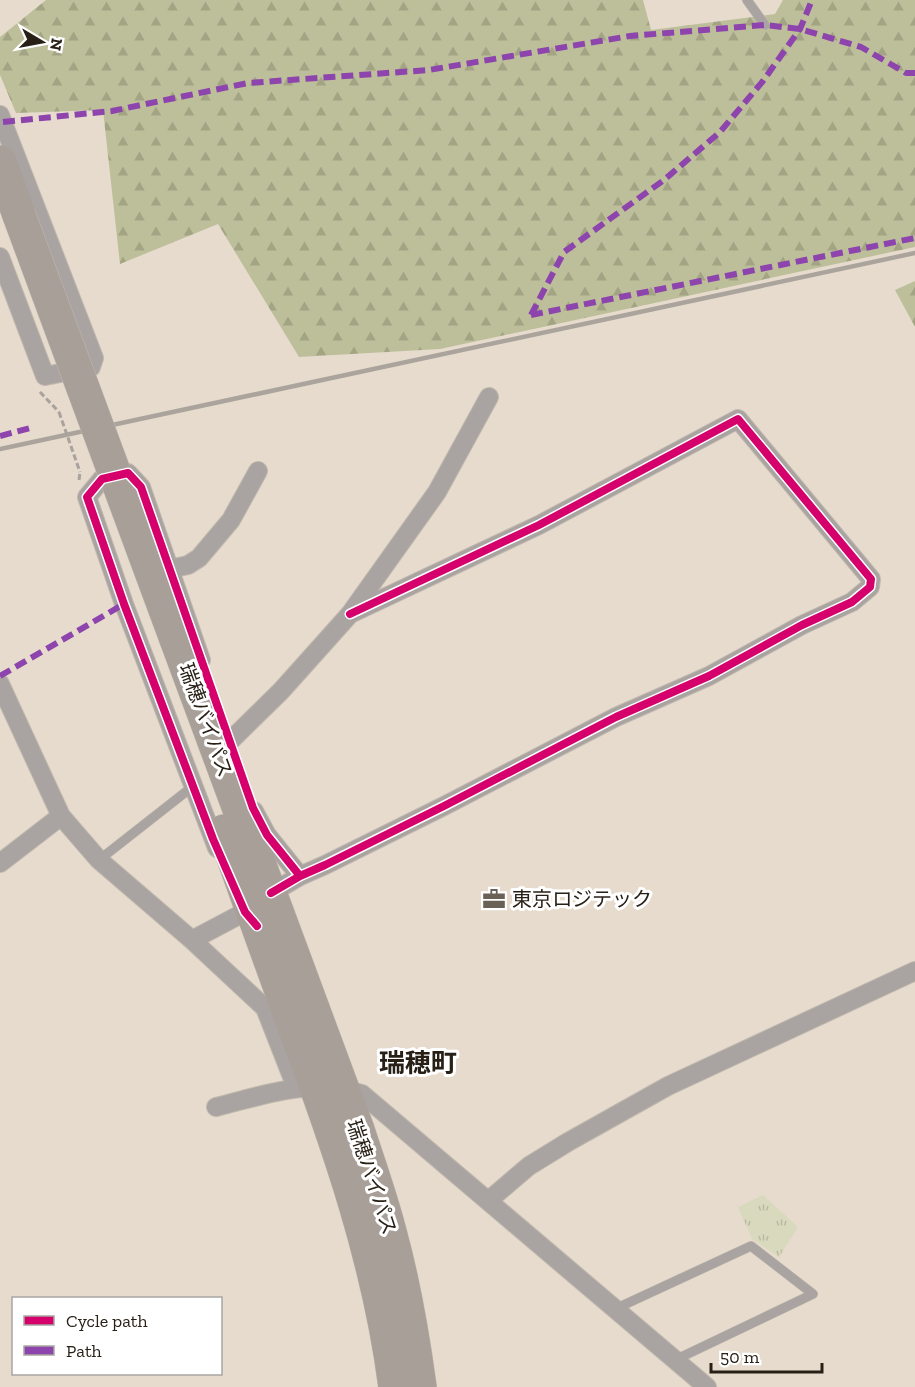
<svg xmlns="http://www.w3.org/2000/svg" width="915" height="1387" viewBox="0 0 915 1387" font-family="'Zilla Slab','Noto Sans JP',serif">
	<style>
		.forest { fill: url(#forest-firs) }
		.park { fill: url(#park-tufts) }
		.lines { fill: none; stroke-linecap: round; stroke-linejoin: round }
		.lane-casing { stroke: #c1b9ae; stroke-width: 10 }
		.street-casing { stroke: #c1b9ae; stroke-width: 20 }
		.highway-casing { stroke: #c1b9ae; stroke-width: 34 }
		.path { stroke: #a9a29e; stroke-width: 3; stroke-dasharray: 6 3; stroke-linecap: butt }
		.lane { stroke: #a9a3a1; stroke-width: 9 }
		.street { stroke: #a9a3a1; stroke-width: 18 }
		.highway { stroke: #a89f99; stroke-width: 33 }
		.rail { stroke: #aba49d; stroke-width: 4.5 }
		.highway-bridge-casing { stroke: #c1b9ae; stroke-width: 34; stroke-linecap: butt }
		.path-bridge { stroke: #a9a29e; stroke-width: 3; stroke-dasharray: 6 3; stroke-linecap: butt }
		.highway-bridge { stroke: #a89f99; stroke-width: 33 }
		.quiet { stroke: #8e44ad; stroke-width: 6; stroke-dasharray: 12 6; stroke-linecap: butt }
		.cycleway-casing { stroke: #fff; stroke-width: 11 }
		.cycleway { stroke: #d6006c; stroke-width: 8 }
		.labels { text-anchor: middle; dominant-baseline: central; stroke-width: 6; stroke-linejoin: round; paint-order: stroke }
		.street-label { font-size: 20px; fill: #282016; stroke: #fff }
		.poi-label { font-size: 20px; fill: #282016; stroke: #fff; text-anchor: start }
		.district-label { font-size: 26px; font-weight: bold; fill: #282016; stroke: #fff }
	</style>
	<defs>
		<pattern id="forest-firs" width="22" height="20" patternUnits="userSpaceOnUse" patternTransform="scale(1.5)"><rect width="22" height="20" fill="#bdbf9a"/><path d="M5 1l3.5 6h-7zM16 11l3.5 6h-7z" fill="#a2a484"/></pattern>
		<pattern id="park-tufts" width="24" height="20" patternUnits="userSpaceOnUse" patternTransform="scale(1.5)"><rect width="24" height="20" fill="#d9d9be"/><path d="M3 7l-1-3M5 7V3M7 7l1-3M15 17l-1-3M17 17v-4M19 17l1-3" fill="none" stroke="#babaa3"/></pattern>
	</defs>
	<rect width="100%" height="100%" fill="#e6dbcc"/>
	<!-- forest -->
	<path class="forest" d="M46,0H643L651,30L775,14L783,0H915V247L440,349L299,357L218,224L120,264L103,110L16,113L0,75V37Z
		M915,281V327L895,290Z"/>
	<!-- park -->
	<path class="park" d="M763,1195L798,1227L779,1257L752,1239L738,1207Z"/>
	<g class="lines">
		<!-- lane casing -->
		<g class="lane-casing">
			<path id="lane" d="M747,0L765,25
				M99,860L192,787
				M615,1309L751,1246L813,1294L675,1360"/>
		</g>
		<!-- street casing -->
		<g class="street-casing">
			<path id="street" d="M0,115L94,358L91,367L45,376L0,257
				M169,569L188,565L199,558L231,520L258,471
				M201,660L141,487L128,473L102,479L87,497L124,604L217,848
				M0,684L61,816L99,860L192,940L265,1008L296,1087
				M229,742L281,691L350,614L437,492L489,397
				M254,811L267,835L300,876
				M0,863L61,816
				M271,893L300,876L325,865L444,806L616,717L709,676L802,625L852,602L870,587L871,579L738,419L539,525L350,614
				M192,940L245,912
				M216,1107C268,1094 308,1078 362,1094L707,1387
				M488,1201L529,1166L568,1142L668,1086L915,971"/>
		</g>
		<!-- highway casing -->
		<g class="highway-casing">
			<path id="highway" d="M0,162L19,215
				M176,639L358,1130C369,1164 381,1197 390,1232C404,1283 413,1335 420,1387
				M224,831C246,895 270,960 293,1024C337,1142 379,1261 395,1387"/>
		</g>
		<!-- path -->
		<path class="path" d="M40,392L59,412
			M79,480L80,472"/>
		<!-- lane -->
		<use href="#lane" class="lane"/>
		<!-- street -->
		<use href="#street" class="street"/>
		<!-- highway -->
		<use href="#highway" class="highway"/>
		<!-- rail -->
		<path class="rail" d="M0,449L915,253"/>
		<!-- highway-bridge casing -->
		<g class="highway-bridge-casing">
			<path id="highway-bridge" d="M19,215L176,639"/>
		</g>
		<!-- path-bridge -->
		<path class="path-bridge" d="M59,412L80,472"/>
		<!-- highway-bridge -->
		<use href="#highway-bridge" class="highway-bridge"/>
		<!-- quiet -->
		<path class="quiet" d="M3,122L112,111L248,83L429,70L630,36L765,25L800,29L861,47L906,73H915
			M531,315L564,252L664,180L720,132L763,81L800,29L812,0
			M531,315L915,238
			M0,436L34,427
			M0,676L124,604"/>
		<!-- cycleway casing -->
		<g class="cycleway-casing">
			<path id="cycleway" d="M271,893L300,876L325,865L444,806L616,717L709,676L802,625L852,602L870,587L871,579L738,419L539,525L350,614
				M257,926L245,912L213,839L124,604L87,497L102,479L128,473L141,487L253,808L267,835L300,876"/>
		</g>
		<!-- cycleway -->
		<use href="#cycleway" class="cycleway"/>
	</g>
	<!-- icons -->
	<defs>
		<g id="office-bare" transform="scale(1.8)"><path d="M-6-3h4V-5.5h4V-3h4V5H-6ZM-1-4.5V-3h2v-1.5ZM-6 0V1H6V0Z" fill="#6a6156" stroke="#fff" stroke-width="2.5" paint-order="stroke"/></g>
	</defs>
	<g fill-rule="evenodd">
		<use href="#office-bare" x="494" y="899"/>
	</g>
	<g class="labels">
		<!-- street labels -->
		<g class="street-label">
			<text transform="translate(206 720) rotate(70)">瑞穂バイパス</text>
			<text transform="translate(372 1177) rotate(72)">瑞穂バイパス</text>
		</g>
		<!-- poi labels -->
		<g class="poi-label">
			<text x="512" y="899">東京ロジテック</text>
		</g>
		<!-- district labels -->
		<g class="district-label">
			<text x="418" y="1063">瑞穂町</text>
		</g>
	</g>
	<!-- legend -->
	<rect x="12" y="1297" width="210" height="78" fill="#ffffff" stroke="#a9a6a2" stroke-width="1.5"/>
	<rect x="24" y="1316" width="30" height="9" fill="#d6006c" stroke="#a9a6a2" stroke-width="1.5"/>
	<text x="66" y="1327" font-size="18" fill="#282016">Cycle path</text>
	<rect x="24" y="1346" width="30" height="9" fill="#8e44ad" stroke="#a9a6a2" stroke-width="1.5"/>
	<text x="66" y="1357" font-size="18" fill="#282016">Path</text>
	<!-- north arrow -->
	<g transform="translate(42 42) rotate(100)" stroke="#ffffff" stroke-width="4.5" paint-order="stroke">
	<path d="M0-4.5L10 22L0 15L-10 22Z" fill="#282016"/>
	<text y="-9" font-size="16" font-weight="bold" text-anchor="middle" fill="#282016">N</text>
	</g>
	<!-- scale -->
	<path d="M711 1363v9h111v-9" fill="none" stroke="#282016" stroke-width="3"/>
	<text x="720" y="1363" font-size="18" fill="#282016" stroke="#ffffff" stroke-width="4.5" paint-order="stroke">50 m</text>
</svg>
